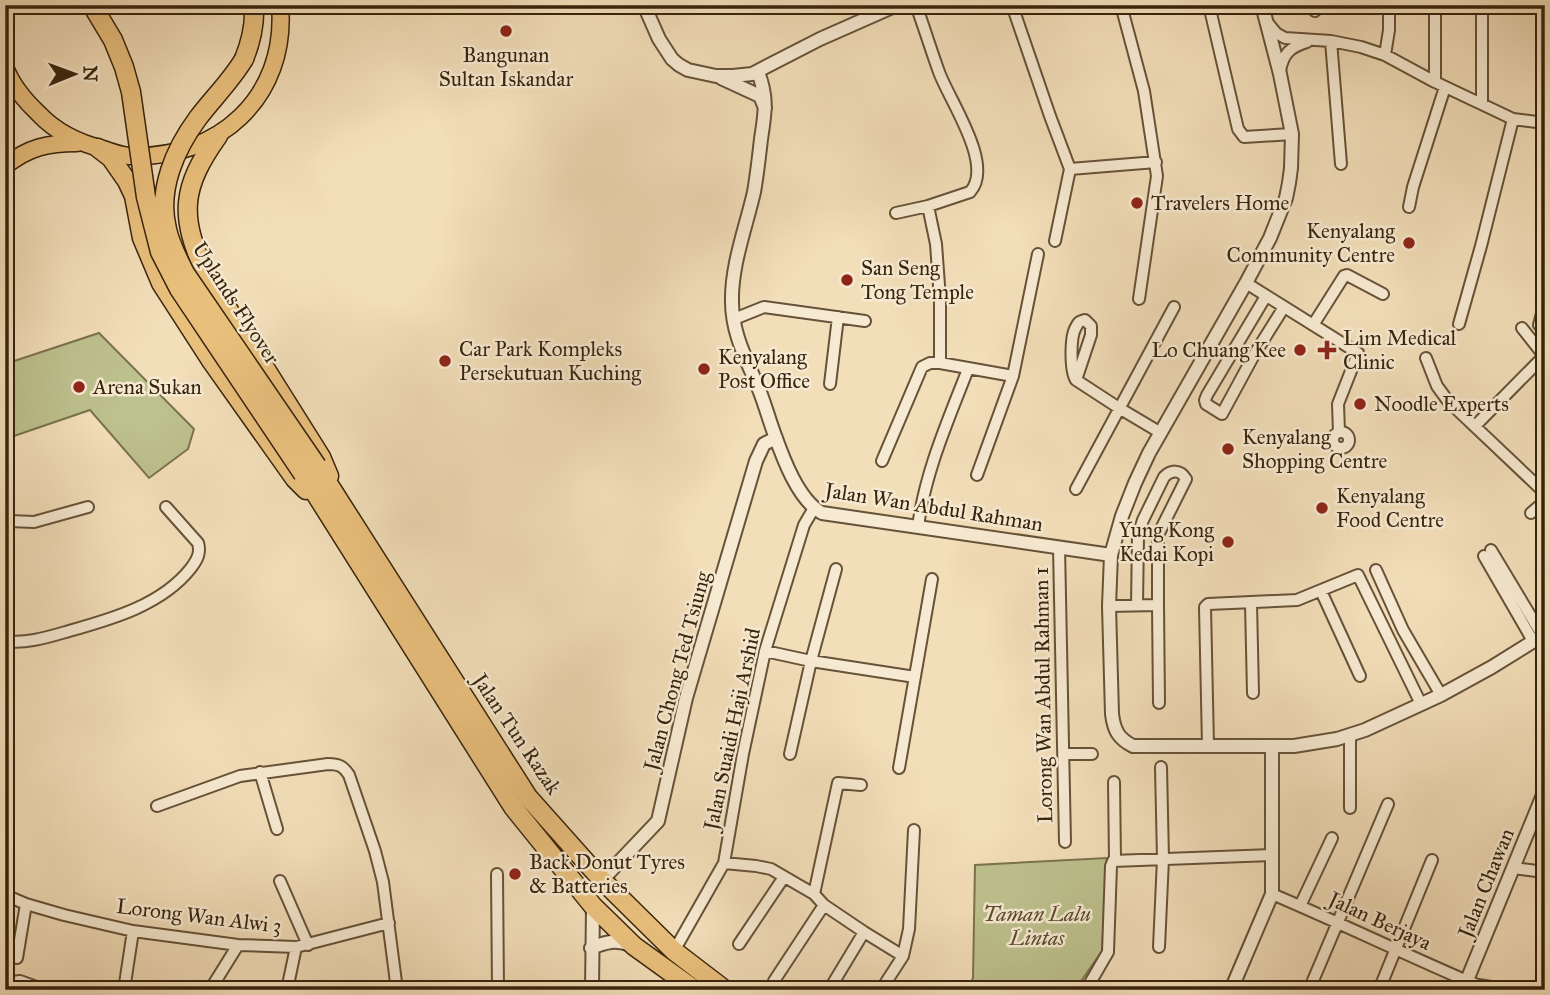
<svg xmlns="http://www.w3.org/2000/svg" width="1550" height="995" viewBox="0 0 1550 995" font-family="'IM FELL Great Primer',serif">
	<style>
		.green { fill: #bdc18e; stroke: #7a724e; stroke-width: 2 }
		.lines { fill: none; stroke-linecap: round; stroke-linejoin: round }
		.minor-casing { stroke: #665238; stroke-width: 14 }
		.tertiary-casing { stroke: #665238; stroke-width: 16 }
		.primary-casing { stroke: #37240d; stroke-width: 19 }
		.trunk-casing { stroke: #37240d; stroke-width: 21 }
		.minor { stroke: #f7ead2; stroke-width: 10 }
		.tertiary { stroke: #f7ead2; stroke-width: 12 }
		.primary { stroke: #e9bf7c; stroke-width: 16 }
		.trunk { stroke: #e9bf7c; stroke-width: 18 }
		.trunk-bridge-casing { stroke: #37240d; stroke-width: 21; stroke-linecap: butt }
		.trunk-bridge { stroke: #e9bf7c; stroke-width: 18 }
		.poi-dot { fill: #8f2418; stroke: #f7ead2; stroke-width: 2.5 }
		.labels { text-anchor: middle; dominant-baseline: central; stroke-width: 5; stroke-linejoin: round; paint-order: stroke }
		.poi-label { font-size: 21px; fill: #37240d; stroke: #f7ead2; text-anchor: start }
		.street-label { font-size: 21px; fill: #37240d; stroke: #f7ead2 }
		.park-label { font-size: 21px; font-style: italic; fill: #584b2d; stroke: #f7ead2 }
	</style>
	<rect width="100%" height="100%" fill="#f2deb9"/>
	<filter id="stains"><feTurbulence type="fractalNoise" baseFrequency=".00286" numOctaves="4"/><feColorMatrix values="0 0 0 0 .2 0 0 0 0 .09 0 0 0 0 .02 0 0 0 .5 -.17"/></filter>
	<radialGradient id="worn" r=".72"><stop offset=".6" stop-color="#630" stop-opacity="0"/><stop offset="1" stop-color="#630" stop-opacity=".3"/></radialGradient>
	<!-- green -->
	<path class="green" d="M99,333L194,429L188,449L149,478L90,410L5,439V364Z
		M1107,858L1102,951L1075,990H967L973,978L975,865Z"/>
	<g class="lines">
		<!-- minor casing -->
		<g class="minor-casing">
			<path id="minor" d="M1012,5L1050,116L1070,169L1156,162
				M1121,5L1144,91L1157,176L1139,299
				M1209,5L1238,129L1244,137L1292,134
				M1313,5L1315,11
				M1435,5V82
				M1482,5V103
				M1267,22L1276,33L1285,38L1331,41L1361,47L1385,55L1435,82L1513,119L1545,123
				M1331,41L1341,164
				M1385,55L1389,30V5
				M1280,71C1283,54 1290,47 1307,42
				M928,206L936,244L940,299V363
				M1409,207L1413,187L1445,87
				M896,213L928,206L970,192C995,165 949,100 939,72C931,50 924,27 916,5
				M1055,241L1070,169
				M1246,283L1358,353L1338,404L1339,432
				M1266,296L1207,395L1205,400L1206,404L1222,414L1254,355L1284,307
				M734,319L764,307L865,321
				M1459,324L1481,246L1513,119
				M1313,325L1344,276L1347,275L1383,294
				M1539,325L1545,302
				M1426,358L1437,386L1448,401L1545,493
				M1076,380L1091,335V326L1085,320C1079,322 1079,321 1076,327C1070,336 1070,371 1076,380L1119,408L1161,433
				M830,384L838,317
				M1475,426L1542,358L1541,352L1522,328
				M1333 440a8 8 0 1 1 16 0a8 8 0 1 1-16 0Z
				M882,461L922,367L930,363H940L1013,376
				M977,475L1013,376L1038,254
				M1076,489L1174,307
				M5,513L9,521L5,540
				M1531,513L1545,501
				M9,521L34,522L88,507
				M918,527C925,472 948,421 968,369
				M1059,547L1065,842
				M1491,550L1542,635
				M1484,556L1533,641
				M1376,570L1403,630L1441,695
				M1321,591L1360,676
				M1251,603L1253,693
				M1137,605L1138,536L1143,520L1164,477C1171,470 1180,469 1186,479L1158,535V605
				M1109,606L1158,605L1159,703
				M5,641C27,644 48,637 69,631C112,619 162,605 191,568C197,560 201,553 198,543L166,507
				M765,651L811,661L915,677
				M1350,735V808
				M1208,746L1205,607L1208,604L1297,600L1358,575L1421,704
				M790,754L811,661L836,569
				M1064,754H1092
				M899,768L932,579
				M260,772L277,829
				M1114,782L1115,860
				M157,806L240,776L328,764C339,764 343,766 349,775L375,851L383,882L397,990
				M724,863L756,866L771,869L814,894L824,905L864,932L903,956
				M1513,868L1545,872
				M497,874L498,990
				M280,881L308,945
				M814,894L838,783L861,785
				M1272,894C1338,922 1402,953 1467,981L1478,985L1512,990
				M5,895L26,904L64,915L133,931L238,945L296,947L389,923
				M1300,906L1332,838
				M739,944L784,877
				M1159,947L1163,859L1161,767
				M674,951L724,863L743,754L765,651L804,525L814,508
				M17,958L26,904
				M774,981L824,905
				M5,983L20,981L45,990
				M124,990L133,931
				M210,990L238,945
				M290,990L288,985L296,947
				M829,990L864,932
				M881,990L903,956L909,929L914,830
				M1086,990L1108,952L1111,866L1113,861L1272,855
				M1309,990L1388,804
				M1379,990L1432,860"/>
		</g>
		<!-- tertiary casing -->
		<g class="tertiary-casing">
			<path id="tertiary" d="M644,5L659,39L672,59L679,65L688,70L716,76H733L752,74L820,39L897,5
				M1262,5L1280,74L1292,134L1291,168L1289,183L1286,198L1270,238L1246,283L1149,453L1135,483L1122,516L1111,555L1109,606L1112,714C1114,731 1119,739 1133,746H1294L1337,739L1365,730L1441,695L1492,667L1545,634
				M758,72C768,98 765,113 761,139C759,157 757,175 754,192C746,227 731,266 732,302C732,335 748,362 760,392C765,405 769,419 774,433C783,458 798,500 822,513L1111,555
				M721,78L760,96L765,108
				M602,880L658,821L686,698L756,461L764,444L776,438
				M591,948C606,942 616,939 631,945
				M592,990L593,906
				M1231,990L1272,894V746
				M1463,990L1545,790"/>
		</g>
		<!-- primary casing -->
		<g class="primary-casing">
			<path id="primary" d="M5,67C12,86 24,100 39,114C56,132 79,143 103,149C111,152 120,155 129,156C218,160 288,97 280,5
				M5,166C29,147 48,143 77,143"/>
		</g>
		<!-- trunk casing -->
		<g class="trunk-casing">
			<path id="trunk" d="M244,59C251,42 255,24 254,5
				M218,136C181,188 179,216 206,274L321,457L329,476
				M98,148L111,158L127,181L134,196L142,238L161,283L212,362L295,479L306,490
				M317,466L528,797L602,880L674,951L725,990
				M303,474L513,807L593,906L634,946L695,990"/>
		</g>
		<!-- minor -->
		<use href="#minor" class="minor"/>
		<!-- tertiary -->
		<use href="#tertiary" class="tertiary"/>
		<!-- primary -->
		<use href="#primary" class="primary"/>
		<!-- trunk -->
		<use href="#trunk" class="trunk"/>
		<!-- trunk-bridge casing -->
		<g class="trunk-bridge-casing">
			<path id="trunk-bridge" d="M92,5L113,40L124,67L131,92L146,197L160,252L179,289L303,474
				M244,59C231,81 213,98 198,118C175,149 157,190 167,229C170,244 178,259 185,273L317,466"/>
		</g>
		<!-- trunk-bridge -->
		<use href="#trunk-bridge" class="trunk-bridge"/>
	</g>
	<!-- markers -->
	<g class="poi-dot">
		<circle cx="506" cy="31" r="7"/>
		<circle cx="1137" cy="203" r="7"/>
		<circle cx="1409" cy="243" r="7"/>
		<circle cx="847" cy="280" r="7"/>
		<circle cx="1300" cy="350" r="7"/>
		<path d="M1323.5 339.5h7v7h7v7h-7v7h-7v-7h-7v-7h7z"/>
		<circle cx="445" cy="361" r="7"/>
		<circle cx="704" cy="369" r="7"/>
		<circle cx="79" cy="387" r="7"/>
		<circle cx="1360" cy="404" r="7"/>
		<circle cx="1228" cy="449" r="7"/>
		<circle cx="1322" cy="508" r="7"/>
		<circle cx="1228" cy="542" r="7"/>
		<circle cx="515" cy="874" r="7"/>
	</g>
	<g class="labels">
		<!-- poi labels -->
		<g class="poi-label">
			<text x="506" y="55" text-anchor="middle">Bangunan<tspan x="506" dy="24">Sultan Iskandar</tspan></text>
			<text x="1151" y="203">Travelers Home</text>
			<text x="1395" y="231" text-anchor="end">Kenyalang<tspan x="1395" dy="24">Community Centre</tspan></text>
			<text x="861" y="268">San Seng<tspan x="861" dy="24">Tong Temple</tspan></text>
			<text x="1343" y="338">Lim Medical<tspan x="1343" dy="24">Clinic</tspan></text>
			<text x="459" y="349">Car Park Kompleks<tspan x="459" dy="24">Persekutuan Kuching</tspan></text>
			<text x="1286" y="350" text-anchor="end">Lo Chuang Kee</text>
			<text x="718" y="357">Kenyalang<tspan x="718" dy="24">Post Office</tspan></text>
			<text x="93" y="387">Arena Sukan</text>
			<text x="1374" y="404">Noodle Experts</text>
			<text x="1242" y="437">Kenyalang<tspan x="1242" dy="24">Shopping Centre</tspan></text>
			<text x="1336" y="496">Kenyalang<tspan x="1336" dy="24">Food Centre</tspan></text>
			<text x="1214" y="530" text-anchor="end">Yung Kong<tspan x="1214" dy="24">Kedai Kopi</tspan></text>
			<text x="529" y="862">Back Donut Tyres<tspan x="529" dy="24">&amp; Batteries</tspan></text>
		</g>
		<!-- street labels -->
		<g class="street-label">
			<text transform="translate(236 303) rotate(57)">Uplands Flyover</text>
			<text transform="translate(934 507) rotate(9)">Jalan Wan Abdul Rahman</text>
			<text transform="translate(677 671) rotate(-75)">Jalan Chong Ted Tsiung</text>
			<text transform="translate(1043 695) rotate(-91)">Lorong Wan Abdul Rahman 1</text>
			<text transform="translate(732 729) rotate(-78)">Jalan Suaidi Haji Arshid</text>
			<text transform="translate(517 734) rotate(56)">Jalan Tun Razak</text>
			<text transform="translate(1486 883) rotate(-68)">Jalan Chawan</text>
			<text transform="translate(199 916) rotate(7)">Lorong Wan Alwi 3</text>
			<text transform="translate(1380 921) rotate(25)">Jalan Berjaya</text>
		</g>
		<!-- park labels -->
		<g class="park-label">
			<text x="1037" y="914">Taman Lalu<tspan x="1037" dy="24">Lintas</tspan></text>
		</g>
	</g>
	<!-- margin -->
	<rect width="1550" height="995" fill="none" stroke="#f2deb9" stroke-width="28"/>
	<rect x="7" y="7" width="1536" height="981" fill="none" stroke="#37240d" stroke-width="3.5"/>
	<rect x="14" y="14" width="1522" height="967" fill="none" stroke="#37240d" stroke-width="2"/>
	<!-- north arrow -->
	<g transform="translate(74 74) rotate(89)" stroke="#f7ead2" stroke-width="5" paint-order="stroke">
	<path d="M0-5L12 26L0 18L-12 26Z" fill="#37240d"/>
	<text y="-10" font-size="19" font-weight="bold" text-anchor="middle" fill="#37240d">N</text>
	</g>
	<rect width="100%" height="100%" filter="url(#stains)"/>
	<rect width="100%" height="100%" fill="url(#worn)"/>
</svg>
